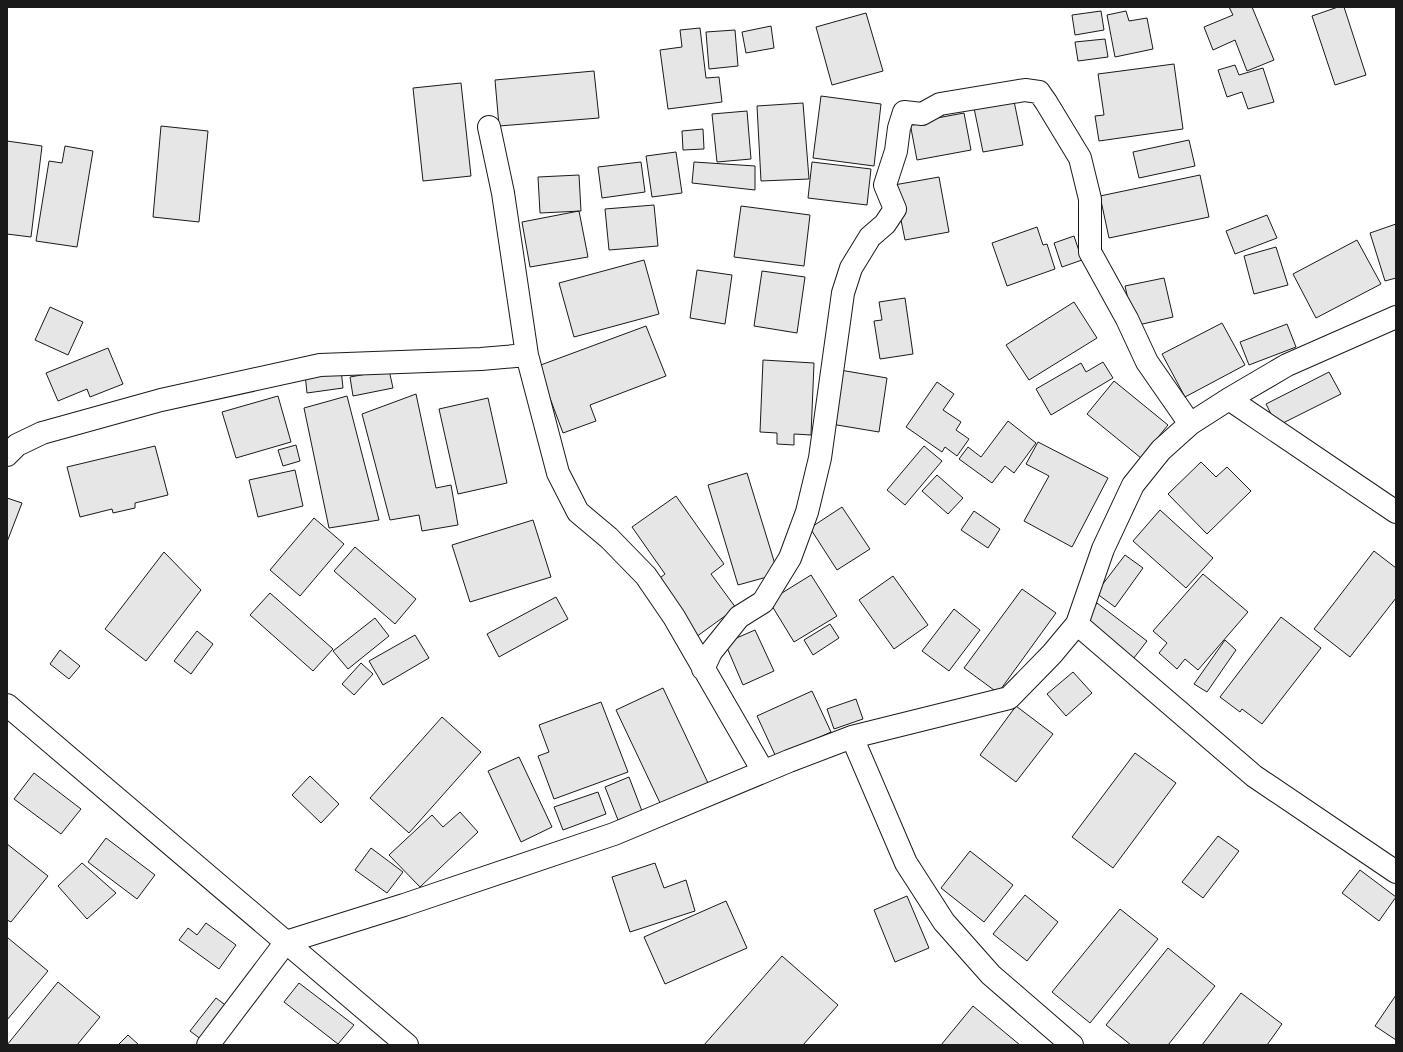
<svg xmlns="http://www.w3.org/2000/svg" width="1403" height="1052" viewBox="0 0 1403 1052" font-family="Signika,sans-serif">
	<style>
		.building { fill: #e6e6e6; stroke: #1a1a1a }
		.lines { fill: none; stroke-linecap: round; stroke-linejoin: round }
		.minor-casing { stroke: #1a1a1a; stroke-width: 24 }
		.major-casing { stroke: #1a1a1a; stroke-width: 24 }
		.minor { stroke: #fff; stroke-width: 22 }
		.major { stroke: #fff; stroke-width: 22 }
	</style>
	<rect width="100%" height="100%" fill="#fff"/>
	<!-- building -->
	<path class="building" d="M1229,7H1252L1274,60L1247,71L1235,40L1213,50L1204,27L1233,15Z
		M1338,7H1344L1366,75L1335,85L1312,16Z
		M1101,11L1104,30L1075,35L1072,15Z
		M1126,11L1129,21L1147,18L1153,49L1115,57L1107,15Z
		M866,13L883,71L832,85L816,27Z
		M771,26L774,48L746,53L742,32Z
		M700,28L706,78L719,77L722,102L668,109L660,50L682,47L680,30Z
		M735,30L738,66L709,69L706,32Z
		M1105,39L1108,57L1078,61L1075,42Z
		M1174,64L1183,129L1099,141L1095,116L1104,115L1098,74Z
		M1235,65L1239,75L1263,68L1274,102L1248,109L1242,92L1227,97L1218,70Z
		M594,71L599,118L499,126L495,80Z
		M461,83L471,176L423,181L413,88Z
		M821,96L881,104L874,166L813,158Z
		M1014,101L1023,145L983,152L974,108Z
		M803,103L809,179L761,181L757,106Z
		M747,111L751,159L717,162L712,114Z
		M964,113L971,150L917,160L910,123Z
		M161,126L208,131L199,222L153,217Z
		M703,129L704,149L683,150L682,131Z
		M1189,140L1195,166L1139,178L1133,152Z
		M7,141L42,146L31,237L7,234Z
		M65,146L93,151L77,247L36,241L49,161L62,163Z
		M676,152L682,193L652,197L646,156Z
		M641,162L645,192L602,198L598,167Z
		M694,162L755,166V190L692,183Z
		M812,162L871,169L867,205L808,198Z
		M579,175L581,211L540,213L538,177Z
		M1200,175L1209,217L1109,238L1100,196Z
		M939,177L949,232L905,240L894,185Z
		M654,205L658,246L609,250L605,209Z
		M741,206L810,215L804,266L734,257Z
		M579,211L588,257L530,267L522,222Z
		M1267,215L1277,238L1235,254L1226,231Z
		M1396,224V278L1385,281L1370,233Z
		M1037,227L1043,245L1047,244L1055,269L1007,286L992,243Z
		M1074,236L1082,260L1062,267L1054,243Z
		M1357,240L1381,284L1316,318L1293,274Z
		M1276,247L1288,285L1254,294L1244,256Z
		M644,260L659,314L574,337L559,283Z
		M697,270L732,275L725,324L690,318Z
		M762,271L805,277L797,333L754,326Z
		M1164,278L1173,317L1134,326L1125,286Z
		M905,298L913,354L880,359L874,321L882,320L879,302Z
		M1074,302L1097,338L1029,380L1006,345Z
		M50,307L83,322L68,355L35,340Z
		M1222,323L1245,365L1185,397L1162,354Z
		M1287,324L1296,347L1249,365L1240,342Z
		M646,326L666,376L590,405L596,421L563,433L538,366Z
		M108,348L123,384L90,397L87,389L58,401L46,373Z
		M763,360L814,363L811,435L794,434V445L777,444V433L760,432Z
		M1103,362L1113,378L1051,415L1036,389L1081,363L1086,372Z
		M341,369L343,388L307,393L305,374Z
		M389,370L393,388L353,396L350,377Z
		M840,370L887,378L879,432L831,424Z
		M1329,372L1341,394L1277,426L1266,404Z
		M1114,381L1168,425L1141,458L1087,414Z
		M937,382L954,394L943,410L961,422L956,430L969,439L957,456L945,447L942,452L906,427Z
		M416,394L436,488L451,485L458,525L422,531L419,515L390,520L362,414Z
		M278,396L291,442L236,458L222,412Z
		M347,396L379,520L329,528L304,408Z
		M488,398L507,483L458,494L439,409Z
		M1008,421L1036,443L1014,473L1005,466L992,483L959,459L968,447L981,457Z
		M1038,442L1108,478L1072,547L1024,521L1049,476L1026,464Z
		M296,445L300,461L283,466L278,450Z
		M155,446L168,495L135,503V508L113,513L112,509L80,517L67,467Z
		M924,446L942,461L905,505L887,490Z
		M1201,462L1216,477L1227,467L1251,491L1207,534L1168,494Z
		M295,470L303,506L258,517L249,480Z
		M747,473L778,574L738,585L708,485Z
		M937,475L963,498L948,514L922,491Z
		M676,496L724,564L711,574L736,608L696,637L656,581L665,574L632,527Z
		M7,498L22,503L7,542Z
		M842,507L870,549L837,570L810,528Z
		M1160,510L1213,558L1186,588L1133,541Z
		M974,511L1000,529L988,548L961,530Z
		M314,518L344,544L300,596L270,570Z
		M533,520L551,577L470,602L452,545Z
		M355,547L416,599L395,624L334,571Z
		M1374,551L1396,568V598L1350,657L1314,629Z
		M164,552L201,590L146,661L105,629Z
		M1125,555L1143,568L1115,607L1096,593Z
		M1203,574L1248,612L1198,670L1185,659L1177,669L1159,653L1167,643L1153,631Z
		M811,575L837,616L794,642L769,601Z
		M893,576L928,625L894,649L859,600Z
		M1022,589L1056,613L998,693L964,668Z
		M270,593L333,649L313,671L250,615Z
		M556,597L568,619L499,657L487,634Z
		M1097,603L1147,641L1130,663L1080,624Z
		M954,609L980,630L949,671L922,651Z
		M1281,617L1321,648L1262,724L1242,709L1240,712L1220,697Z
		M375,618L389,636L348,669L333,651Z
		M830,624L839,638L813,655L804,640Z
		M755,630L774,671L743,685L725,643Z
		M197,631L213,644L191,674L174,661Z
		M415,635L429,658L383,685L369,661Z
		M1225,640L1236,650L1207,692L1194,684Z
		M60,650L80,666L69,679L50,664Z
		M361,663L373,674L354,695L342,684Z
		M1073,672L1092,693L1066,716L1047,694Z
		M663,688L708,783L661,805L616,710Z
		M812,691L831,732L776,757L757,716Z
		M856,699L863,719L834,729L827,709Z
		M601,702L628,772L554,799L538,756L549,752L539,725Z
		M1016,706L1053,734L1016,782L980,755Z
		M442,717L481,752L409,833L370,798Z
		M1135,753L1176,783L1113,868L1072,837Z
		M519,757L552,827L521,842L488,771Z
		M34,773L81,809L61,834L14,799Z
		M310,776L339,804L321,823L292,795Z
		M629,777L642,811L618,820L605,787Z
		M598,792L606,814L563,830L554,807Z
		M460,812L478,832L420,887L389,855L432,815L443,827Z
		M1218,836L1239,851L1203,898L1182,882Z
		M106,838L155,875L137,899L88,862Z
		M7,844L48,876L11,922L7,920Z
		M371,848L403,872L387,893L355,870Z
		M970,851L1013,885L984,922L941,888Z
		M82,863L116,893L87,919L58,886Z
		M655,863L664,888L686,880L695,911L630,932L612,877Z
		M1360,870L1396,897L1379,921L1342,893Z
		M1025,895L1058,922L1027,961L993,934Z
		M907,896L929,948L895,962L874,910Z
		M726,901L747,948L665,984L644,937Z
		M1120,909L1158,939L1090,1023L1052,992Z
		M206,923L236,945L219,969L179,940L188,928L197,935Z
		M8,938L48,971L7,1020V940Z
		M1168,948L1215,986L1168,1045H1131L1106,1025Z
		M782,956L838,1005L803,1045H704Z
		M58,982L100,1017L77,1045H7Z
		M299,983L354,1025L338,1044L284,1002Z
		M1241,993L1282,1024L1267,1045H1202Z
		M1396,995V1040L1375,1026Z
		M216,998L232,1010L206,1043L190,1031Z
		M973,1006L1020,1045H941Z
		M128,1035L139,1045H118Z"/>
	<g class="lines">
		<!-- minor casing -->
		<g class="minor-casing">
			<path id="minor" d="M489,127L503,193L527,355L558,473L578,512L609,538L646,576L674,617L763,771
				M1229,399L1396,512
				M7,455L17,445L42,433L161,400L320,365L481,359L527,355
				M1077,624L1254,776L1396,872
				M703,669L711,652L739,617L763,602L790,558L807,512L820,458L843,293L851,268L870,237L885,224L895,209L885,185L896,151L899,128L904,112L922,114L940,104L1025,90L1039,92L1046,102L1080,158L1090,199V252L1127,319L1147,362L1190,424
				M852,737L906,863L944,922L991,975L1072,1045
				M208,1045L286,942L404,905L614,834L789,761L852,737L1009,698L1052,654L1077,624L1103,549L1133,485L1161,450L1190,424L1229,399L1287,365L1396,317"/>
		</g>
		<!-- major casing -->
		<g class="major-casing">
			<path id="major" d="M7,705L407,1045"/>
		</g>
		<!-- minor -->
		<use href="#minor" class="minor"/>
		<!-- major -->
		<use href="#major" class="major"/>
	</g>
	<!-- border -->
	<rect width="1403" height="1052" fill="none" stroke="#1a1a1a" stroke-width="16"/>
</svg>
